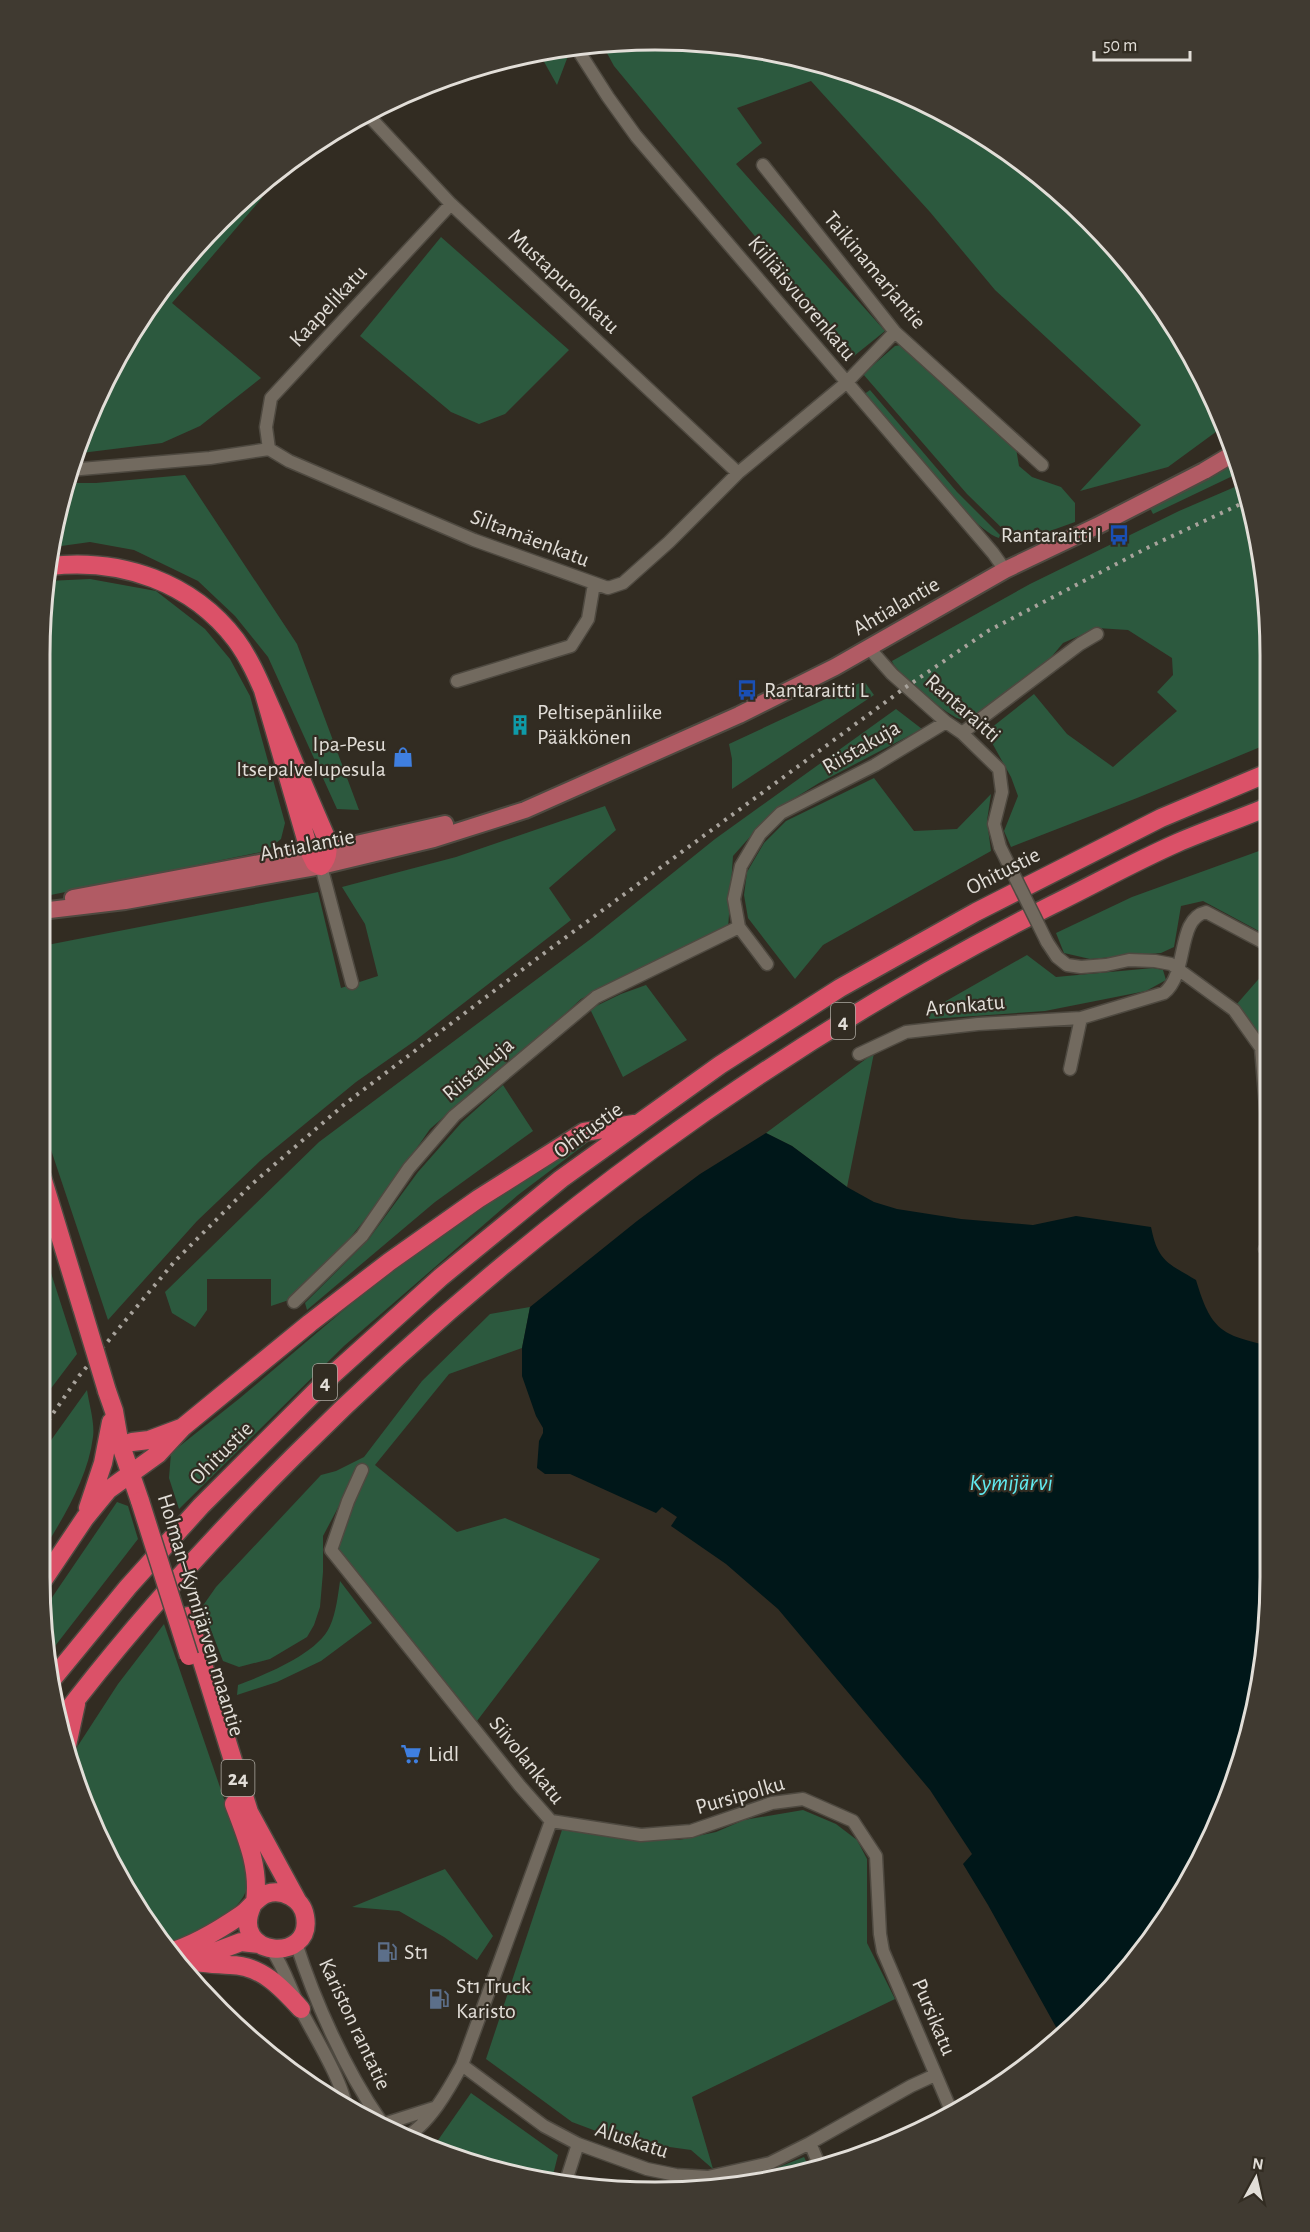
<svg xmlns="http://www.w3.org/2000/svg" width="1310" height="2232" viewBox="0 0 1310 2232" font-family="'Alegreya Sans',sans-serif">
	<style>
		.green { fill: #2c593e }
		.water { fill: #001719 }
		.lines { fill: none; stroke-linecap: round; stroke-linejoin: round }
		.minor-casing { stroke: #4e4940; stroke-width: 15 }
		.major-casing { stroke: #4e4940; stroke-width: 20 }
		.highway-casing { stroke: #4e4940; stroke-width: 21 }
		.minor { stroke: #726a5f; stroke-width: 12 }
		.major { stroke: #b15b64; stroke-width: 16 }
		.highway { stroke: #db5168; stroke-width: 18 }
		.rail { stroke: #a8a39c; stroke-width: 4; stroke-dasharray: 3 6; stroke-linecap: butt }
		.minor-bridge-casing { stroke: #4e4940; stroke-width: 15; stroke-linecap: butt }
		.highway-bridge-casing { stroke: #4e4940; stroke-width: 21; stroke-linecap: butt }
		.minor-bridge { stroke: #726a5f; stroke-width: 12 }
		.highway-bridge { stroke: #db5168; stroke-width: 18 }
		.labels { text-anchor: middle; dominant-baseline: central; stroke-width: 4.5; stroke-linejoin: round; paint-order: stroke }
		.shield { fill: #322c22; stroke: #ada9a1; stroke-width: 1.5 }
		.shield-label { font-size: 21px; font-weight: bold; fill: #e2ded8 }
		.street-label { font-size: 22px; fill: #e2ded8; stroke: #322c22 }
		.poi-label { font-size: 22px; fill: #e2ded8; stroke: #322c22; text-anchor: start }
		.water-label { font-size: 24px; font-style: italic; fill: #61eaf0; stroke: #322c22 }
		.rim { fill: none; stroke: #e2ded8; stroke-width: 3 }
	</style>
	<rect width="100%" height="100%" fill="#322c22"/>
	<!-- green -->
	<path class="green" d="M655,39L775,51L890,86L997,143L1091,220L1188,347L1224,426L1168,467L1080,491L1141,425L995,290L930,212L811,81L737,108L762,143L736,164L885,331L854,356L614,66L602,44Z
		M564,48L568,56L557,85L538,51Z
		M256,190L262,198L172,303L261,378L200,426L162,443L73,454L143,313L219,220Z
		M441,237L569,350L505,414L479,424L451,412L360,336Z
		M901,345L1016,448L1019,466L1032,477L1061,487L1075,503V522L1025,540L1009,535L967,494L863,374L895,346Z
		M870,390L957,492L1000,535L999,538C972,531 886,422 863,395Z
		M1239,458L1241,472L1153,514L1150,508Z
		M185,475L297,644L359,810L337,809L268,657L235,616L198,581L134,550L90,542L54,547L67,483H96Z
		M1244,483L1270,614V743L1137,798L1011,847L1004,831L1018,796L1011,777L986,732L1034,694L1067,734L1113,767L1177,711L1157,692L1173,675L1172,658L1128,630L1097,628L1063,643L1048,661L974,721C970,720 964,720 960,719C948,716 895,672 892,661L1030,584L1179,511Z
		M90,579L156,591L205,629L230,659L250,696L285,823L281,839L266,851L41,897L40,614L47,581Z
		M864,681L874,695L732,789V759L729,744Z
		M896,709L922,729L819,783L772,812L733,856L728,929L581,999L511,1064L462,1101L430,1129L377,1205L330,1262L289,1300L271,1306V1279H207V1310L195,1327L172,1313L165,1292L319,1142L592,938L715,839Z
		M874,778L914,831L957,829L991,794L987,821L991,851L823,945L795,979L748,918L744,895L747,872L764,843L786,821Z
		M605,806L616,830L549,888L571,920L416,1040L356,1082L261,1160L197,1221L108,1320L42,1123V946L318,892L341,988L378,976L365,924L342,887L456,857Z
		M1270,847V937L1203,901L1181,906L1174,947L1161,953L1090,959L1064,953L1056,933L1132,897Z
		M1027,955L1056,977L1153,968L1163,970L1166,980L1146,991L1045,1011L930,1019L925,1013Z
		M1270,966V1041L1260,1038L1236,1005Z
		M646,985L687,1040L623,1077L590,1009L621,994Z
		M874,1053L847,1187L792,1146L766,1133Z
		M503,1085L533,1131L435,1202L307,1310L305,1303L368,1240L418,1172L462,1122Z
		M591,1137L588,1142L518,1195L344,1346L179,1509L169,1478L171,1453L240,1398L352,1303L447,1228Z
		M43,1248L77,1354L43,1399Z
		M530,1307L522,1348L449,1374L375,1465L457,1532L505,1518L600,1559L477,1721L338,1550L353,1501L368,1470L360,1466L323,1536V1572L320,1607L314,1625L307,1637L270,1659L239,1667L223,1661L202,1607L216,1587L321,1475L336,1471L364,1457L422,1381L490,1314Z
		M87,1390C89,1404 95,1423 93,1437C88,1477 65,1515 44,1549V1450Z
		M117,1502L128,1506L138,1539L45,1659L44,1613L53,1596Z
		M340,1581L372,1623L321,1661L277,1682L237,1695L238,1685C264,1675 318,1654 330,1626C336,1613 338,1595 340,1581Z
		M164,1624L246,1863C246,1872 249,1884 246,1891C235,1919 189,1939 162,1945C126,1887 84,1828 68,1761L118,1684Z
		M803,1810L836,1824L857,1840L867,1859V1943L895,1999L692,2097L713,2169L691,2150L620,2140L572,2122L486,2059L562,1830L633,1840H679L716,1832L744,1820Z
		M445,1869L493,1936L477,1960L444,1937L399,1911L352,1907Z
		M471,2093L558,2155L552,2179L495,2172L429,2147L436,2143Z
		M804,2157L811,2171L775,2181L715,2187V2184L751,2178Z"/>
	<!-- water -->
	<path class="water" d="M766,1133L792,1146L847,1187L874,1202L897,1209L961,1219L1033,1225L1076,1216L1151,1227C1158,1262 1168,1263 1196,1280C1211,1330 1221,1335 1270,1346V1618L1238,1775L1167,1919L1118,1983L1061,2036L988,1905L963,1864L972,1854L930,1790L778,1609L726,1564L671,1526L677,1517L662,1507L656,1513L570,1474H545L537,1468L539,1441L543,1433V1428L536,1416L522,1376V1348L530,1307L637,1221L700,1174Z"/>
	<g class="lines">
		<!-- minor casing -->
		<g class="minor-casing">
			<path id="minor" d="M576,47L608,97L636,136L993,553L1005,570
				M367,114L451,204L738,473
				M763,165L895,332L1042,465
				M269,449L266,427L271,398L451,204
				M69,470L210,458L269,449L289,461L474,540L608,588L623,583L669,542L738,473L846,383L895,332
				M869,648L892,674L946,722L962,733L999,769L1002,792L994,824L1000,847
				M457,681L571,646L588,619L594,584
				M962,733L1080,644L1097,634
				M321,866L352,983
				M1047,942L1057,957L1067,965L1081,967L1106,965L1129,960L1155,961L1171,964L1234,1010L1261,1048L1270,1155
				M767,964L739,927L734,899L741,866L760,834L781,813L875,765L946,722
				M859,1054L906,1032L978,1024L1081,1018L1164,993C1189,973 1176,919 1206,912L1270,946
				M1070,1069L1081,1018
				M1265,1249H1270
				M294,1302L362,1236L409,1168L454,1116L596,997L739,927
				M362,1470L348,1501L331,1550L520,1786L551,1821
				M551,1821L641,1835L691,1831L772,1803L803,1799L853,1821L876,1856L880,1934L883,1951L953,2115
				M296,1943C315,2002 345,2069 380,2120
				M272,1950C285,1969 291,1991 302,2012C314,2035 344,2084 346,2108
				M462,2065L544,2126L578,2144L647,2169L676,2175L708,2177L770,2163L810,2143L911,2086L935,2075
				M361,2117C374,2115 383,2120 389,2132
				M384,2124L434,2108
				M404,2138C429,2125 449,2089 462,2065L551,1821
				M810,2143L821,2169
				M566,2181L578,2144"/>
		</g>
		<!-- major casing -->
		<g class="major-casing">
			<path id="major" d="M73,898L334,849L445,824
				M41,911L125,901L321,866L434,839L525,810L739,715L835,667L1005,570L1097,526L1204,471L1236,452"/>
		</g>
		<!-- highway casing -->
		<g class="highway-casing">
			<path id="highway" d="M50,566C121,558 192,582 236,640C253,663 263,691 275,717C291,756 308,796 325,835C328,847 330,856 321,866L315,863L310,853L263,690
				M42,1177L82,1308
				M107,1391L114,1411L119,1440L140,1501
				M132,1442L149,1440L181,1428
				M88,1508L103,1463L111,1422
				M44,1579L85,1518L108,1490L158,1454L183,1427L310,1323L389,1262L478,1199L584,1132L634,1124
				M188,1616L249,1812L298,1902
				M50,1682L128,1587L201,1506L329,1378L441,1277L561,1179L720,1065L840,988L976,912L1161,818L1270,772
				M59,1722C131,1627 210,1540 294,1456C516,1234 772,1046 1052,905C1093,885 1134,862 1177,843C1207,830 1239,819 1270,806
				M66,1750L76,1704
				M234,1804C246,1836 260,1867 255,1902
				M167,1953C193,1946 219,1930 241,1915C250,1909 256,1898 266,1894C283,1888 302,1899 305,1916C314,1964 229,1958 252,1906
				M197,1962C209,1964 218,1964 230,1965C261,1965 282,1988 301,2009
				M181,1968L217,1951L241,1942L259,1944"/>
		</g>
		<!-- minor -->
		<use href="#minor" class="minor"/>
		<!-- major -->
		<use href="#major" class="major"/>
		<!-- highway -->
		<use href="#highway" class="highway"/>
		<!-- rail -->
		<path class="rail" d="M43,1428L79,1376L175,1261L252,1184L346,1103L539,957L906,687L988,631L1149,547L1247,501"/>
		<!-- minor-bridge casing -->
		<g class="minor-bridge-casing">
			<path id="minor-bridge" d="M1000,847L1047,942"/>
		</g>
		<!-- highway-bridge casing -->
		<g class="highway-bridge-casing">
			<path id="highway-bridge" d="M82,1308L107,1391
				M140,1501L189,1656"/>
		</g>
		<!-- minor-bridge -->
		<use href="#minor-bridge" class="minor-bridge"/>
		<!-- highway-bridge -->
		<use href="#highway-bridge" class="highway-bridge"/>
	</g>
	<!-- icons -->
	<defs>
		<g id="bus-bare" transform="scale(1.62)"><path d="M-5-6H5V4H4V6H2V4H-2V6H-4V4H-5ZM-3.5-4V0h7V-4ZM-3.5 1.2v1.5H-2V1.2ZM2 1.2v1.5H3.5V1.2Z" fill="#1a4fb4" stroke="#322c22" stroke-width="2.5" paint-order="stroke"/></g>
		<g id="building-bare" transform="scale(1.62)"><path d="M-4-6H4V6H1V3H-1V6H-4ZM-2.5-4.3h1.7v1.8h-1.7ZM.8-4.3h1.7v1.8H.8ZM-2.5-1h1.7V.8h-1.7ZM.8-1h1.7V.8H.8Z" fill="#0f9aa8" stroke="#322c22" stroke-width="2.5" paint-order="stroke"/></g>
		<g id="shop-bare" transform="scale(1.62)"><path d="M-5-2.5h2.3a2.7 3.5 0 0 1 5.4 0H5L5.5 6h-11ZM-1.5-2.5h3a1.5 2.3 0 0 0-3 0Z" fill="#3f7fe0" stroke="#322c22" stroke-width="2.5" paint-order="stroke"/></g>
		<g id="supermarket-bare" transform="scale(1.62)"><path d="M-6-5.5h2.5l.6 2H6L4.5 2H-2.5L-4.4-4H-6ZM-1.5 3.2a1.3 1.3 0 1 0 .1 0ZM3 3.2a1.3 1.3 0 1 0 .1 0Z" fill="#3f7fe0" stroke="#322c22" stroke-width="2.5" paint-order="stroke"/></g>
		<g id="fuel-bare" transform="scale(1.62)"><path d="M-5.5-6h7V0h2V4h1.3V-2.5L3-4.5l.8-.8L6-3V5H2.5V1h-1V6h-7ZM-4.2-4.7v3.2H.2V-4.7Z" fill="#5c6f8a" stroke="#322c22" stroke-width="2.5" paint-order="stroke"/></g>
	</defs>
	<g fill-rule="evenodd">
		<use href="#bus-bare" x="1119" y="535"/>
		<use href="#bus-bare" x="747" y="690"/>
		<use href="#building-bare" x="520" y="725"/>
		<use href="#shop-bare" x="403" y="757"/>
		<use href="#supermarket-bare" x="411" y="1754"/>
		<use href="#fuel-bare" x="387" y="1952"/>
		<use href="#fuel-bare" x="439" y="1999"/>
	</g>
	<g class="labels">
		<!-- shield labels -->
		<g class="shield">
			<rect x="831" y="1003" width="24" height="36" rx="4.5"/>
			<rect x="313" y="1364" width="24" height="36" rx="4.5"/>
			<rect x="221.5" y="1760" width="33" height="36" rx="4.5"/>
		</g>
		<g class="shield-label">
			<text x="843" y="1021">4</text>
			<text x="325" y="1382">4</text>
			<text x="238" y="1778">24</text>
		</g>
		<!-- street labels -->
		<g class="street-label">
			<text transform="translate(875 270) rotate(50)">Taikinamarjantie</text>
			<text transform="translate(564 281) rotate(43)">Mustapuronkatu</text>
			<text transform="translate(802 298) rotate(50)">Kiiliäisvuorenkatu</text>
			<text transform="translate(328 306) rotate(-47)">Kaapelikatu</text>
			<text transform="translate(530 538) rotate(21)">Siltamäenkatu</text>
			<text transform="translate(896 606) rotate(-30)">Ahtialantie</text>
			<text transform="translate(963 708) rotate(41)">Rantaraitti</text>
			<text transform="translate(861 747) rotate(-30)">Riistakuja</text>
			<text transform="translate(307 845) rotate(-11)">Ahtialantie</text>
			<text transform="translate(1003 871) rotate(-27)">Ohitustie</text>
			<text transform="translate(965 1005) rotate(-5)">Aronkatu</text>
			<text transform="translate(478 1069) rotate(-40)">Riistakuja</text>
			<text transform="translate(588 1130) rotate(-36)">Ohitustie</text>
			<text transform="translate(221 1453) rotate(-45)">Ohitustie</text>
			<text transform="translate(201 1615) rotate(73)">Holman–Kymijärven maantie</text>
			<text transform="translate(527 1760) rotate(51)">Siivolankatu</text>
			<text transform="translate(740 1795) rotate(-16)">Pursipolku</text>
			<text transform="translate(934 2017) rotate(67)">Pursikatu</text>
			<text transform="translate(355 2024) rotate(65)">Kariston rantatie</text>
			<text transform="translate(632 2140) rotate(18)">Aluskatu</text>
		</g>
		<!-- poi labels -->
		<g class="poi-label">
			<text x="1102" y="535" text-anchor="end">Rantaraitti I</text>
			<text x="764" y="690">Rantaraitti L</text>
			<text x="537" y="712">Peltisepänliike<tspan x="537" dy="25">Pääkkönen</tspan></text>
			<text x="386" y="744" text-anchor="end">Ipa-Pesu<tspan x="386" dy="25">Itsepalvelupesula</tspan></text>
			<text x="428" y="1754">Lidl</text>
			<text x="404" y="1952">St1</text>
			<text x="456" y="1986">St1 Truck<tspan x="456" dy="25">Karisto</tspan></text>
		</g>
		<!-- water labels -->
		<g class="water-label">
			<text x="1011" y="1483">Kymijärvi</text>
		</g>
	</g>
	<!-- crop -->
	<path d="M0 0H1310V2232H0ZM655 50H655A605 605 0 0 1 1260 655V1577A605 605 0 0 1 655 2182H655A605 605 0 0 1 50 1577V655A605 605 0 0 1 655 50Z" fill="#403a31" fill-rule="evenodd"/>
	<path class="rim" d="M655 50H655A605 605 0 0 1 1260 655V1577A605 605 0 0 1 655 2182H655A605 605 0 0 1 50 1577V655A605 605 0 0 1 655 50Z"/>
	<!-- north arrow -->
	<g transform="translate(1256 2178) rotate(8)" stroke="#322c22" stroke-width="4.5" paint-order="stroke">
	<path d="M0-4.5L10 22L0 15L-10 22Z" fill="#e2ded8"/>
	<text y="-9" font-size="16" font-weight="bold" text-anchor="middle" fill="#e2ded8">N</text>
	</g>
	<!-- scale -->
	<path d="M1094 51v9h96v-9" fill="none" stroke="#e2ded8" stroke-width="3"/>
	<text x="1103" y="51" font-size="18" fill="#e2ded8" stroke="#322c22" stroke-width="4.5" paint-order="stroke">50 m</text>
</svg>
